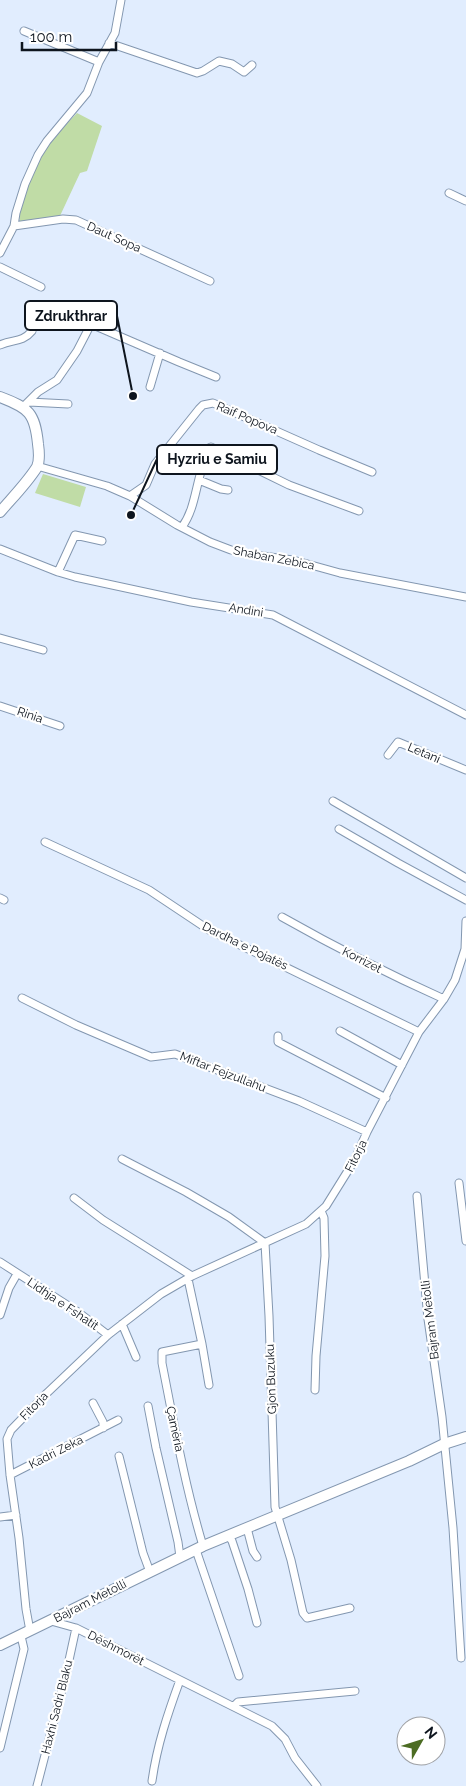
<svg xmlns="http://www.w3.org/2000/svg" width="466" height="1786" viewBox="0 0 466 1786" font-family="Raleway,sans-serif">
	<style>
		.green { fill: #c0dca6 }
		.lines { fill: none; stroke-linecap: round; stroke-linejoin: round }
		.street-casing { stroke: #8397b0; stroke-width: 9 }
		.secondary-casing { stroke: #8397b0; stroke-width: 12 }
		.street { stroke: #fff; stroke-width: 7 }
		.secondary { stroke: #fff; stroke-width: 10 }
		.labels { text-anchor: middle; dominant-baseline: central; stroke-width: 4.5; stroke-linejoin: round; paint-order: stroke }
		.street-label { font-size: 12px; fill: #0e151e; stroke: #fff }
		.leader { fill: none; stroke: #0e151e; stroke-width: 2 }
		.callout-dot { fill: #0e151e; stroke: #fff; stroke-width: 2 }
		.callout { fill: #fff; stroke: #0e151e; stroke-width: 2 }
		.callout-label { font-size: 14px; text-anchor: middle; font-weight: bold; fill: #0e151e }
	</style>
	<rect width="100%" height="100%" fill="#e1edfe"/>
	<!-- green -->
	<path class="green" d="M77,113L102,126L87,171L80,173L59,218L20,221C14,204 40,157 50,142C58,132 68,123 77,113Z
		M43,474L86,487L80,507L35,493Z"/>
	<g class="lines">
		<!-- street casing -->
		<g class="street-casing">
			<path id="street" d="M24,31L99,62
				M109,43L197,73L203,71L219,61L232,64L244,72L252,65
				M449,193L466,201
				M14,226L63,219L76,220L210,281
				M0,253L14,226L16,213L25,184L38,155L47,141L87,93L99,62L115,33L121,0
				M0,267L41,287
				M0,345C13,339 22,343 32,331
				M150,387L160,353
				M29,402L68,404
				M22,408L38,392L57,380L77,351L91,324L179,362L216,377
				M37,466L107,486L130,496L177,525L210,542L231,550L247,554L293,560L340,573L466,597
				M199,480L221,489L228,490
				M130,496L146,485L155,464L199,409L203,405L213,403L319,450L372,472
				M182,527C193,512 195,493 200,475C201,471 204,468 205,464C205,457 204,455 207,449L211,447L289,485L359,511
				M0,549L58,572L75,577L191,602L273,615L466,715
				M58,572L75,535L102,541
				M0,638L43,650
				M0,706L60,726
				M388,755L398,742L466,770
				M333,801L466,878
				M339,829L398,863L466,900
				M45,842L149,890L209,930L419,1032
				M0,898L4,900
				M282,917C335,947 388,974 444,999
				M22,998L76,1025L151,1057L175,1054L299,1101L367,1132
				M340,1031L402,1065
				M278,1036V1042L386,1098
				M122,1159L186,1192L229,1217L265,1243
				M459,1183L466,1241
				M417,1196L428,1319L442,1417L453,1528L461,1658
				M74,1198L103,1220L192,1276
				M265,1243L269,1316L275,1507L291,1560L303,1613L307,1618L350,1608
				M0,1262L78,1312L108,1335
				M188,1279L202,1344
				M0,1315L9,1288L17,1274
				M122,1324L136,1357
				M315,1390L316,1356L325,1256L324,1218L321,1211
				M93,1403L103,1422V1428
				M148,1406L156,1448L178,1542L180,1557
				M119,1456L143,1553L150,1572
				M10,1475L118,1420
				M0,1517L16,1515
				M247,1528L253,1551L257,1557
				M228,1535L232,1541L248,1589L257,1623
				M203,1546C185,1486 174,1424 162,1363V1352L202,1344L209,1385
				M196,1550L239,1676
				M51,1621L76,1628L272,1726L285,1739L295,1758L317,1786
				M30,1631L26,1609L19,1538L10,1475L7,1439L11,1430L47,1393L108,1335L161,1294L192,1276L306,1224L326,1206L354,1161L367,1132L419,1032L444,999L455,980L465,949L466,921
				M234,1706L238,1702L355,1691
				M0,1748L24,1649L21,1636
				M152,1781C157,1745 168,1713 180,1680
				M37,1786L66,1674L76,1628"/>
		</g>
		<!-- secondary casing -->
		<g class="secondary-casing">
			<path id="secondary" d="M0,397C29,408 35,413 38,444C39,451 40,460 37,467C27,483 12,498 0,512
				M0,1645L203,1546L409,1461L444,1444L466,1437"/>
		</g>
		<!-- street -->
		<use href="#street" class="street"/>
		<!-- secondary -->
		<use href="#secondary" class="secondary"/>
	</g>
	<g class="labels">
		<!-- street labels -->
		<g class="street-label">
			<text transform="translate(114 237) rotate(24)">Daut Sopa</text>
			<text transform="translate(247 418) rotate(23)">Raif Popova</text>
			<text transform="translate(274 558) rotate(11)">Shaban Zebica</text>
			<text transform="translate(246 610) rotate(9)">Andini</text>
			<text transform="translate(30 715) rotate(19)">Rinia</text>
			<text transform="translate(424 753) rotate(23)">Letani</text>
			<text transform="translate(245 946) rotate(26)">Dardha e Pojatës</text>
			<text transform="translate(362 960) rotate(27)">Korrizet</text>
			<text transform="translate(223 1072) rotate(21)">Miftar Fejzullahu</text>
			<text transform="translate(356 1156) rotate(-64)">Fitorja</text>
			<text transform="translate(63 1304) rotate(34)">Lidhja e Fshatit</text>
			<text transform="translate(430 1320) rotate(-97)">Bajram Metolli</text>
			<text transform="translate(271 1379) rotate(-92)">Gjon Buzuku</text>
			<text transform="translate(34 1406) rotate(-46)">Fitorja</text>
			<text transform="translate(175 1429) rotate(78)">Çamëria</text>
			<text transform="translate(56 1452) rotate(-27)">Kadri Zeka</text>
			<text transform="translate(90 1601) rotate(-27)">Bajram Metolli</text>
			<text transform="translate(116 1648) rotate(27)">Dëshmorët</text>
			<text transform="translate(57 1707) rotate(-76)">Haxhi Sadri Blaku</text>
		</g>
	</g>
	<!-- callouts -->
	<path class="leader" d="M133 396L117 316M131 515L157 459"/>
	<g class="callout-dot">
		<circle cx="133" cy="396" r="5"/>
		<circle cx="131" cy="515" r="5"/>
	</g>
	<g class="callout">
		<rect x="25" y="301" width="92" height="29" rx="5"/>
		<rect x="157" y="445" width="120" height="29" rx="5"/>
	</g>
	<g class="callout-label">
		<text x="71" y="321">Zdrukthrar</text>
		<text x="217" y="464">Hyzriu e Samiu</text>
	</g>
	<!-- north arrow -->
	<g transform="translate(421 1741) rotate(51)"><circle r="24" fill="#ffffff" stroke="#9fa1a5"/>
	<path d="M0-4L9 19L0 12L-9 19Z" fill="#4c6c23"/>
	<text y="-8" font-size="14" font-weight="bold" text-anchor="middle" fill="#0e151e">N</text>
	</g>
	<!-- scale -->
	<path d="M22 42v8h94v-8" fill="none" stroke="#0e151e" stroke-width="2.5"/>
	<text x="30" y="42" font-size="15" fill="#0e151e" stroke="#ffffff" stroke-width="4" paint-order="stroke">100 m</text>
</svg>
